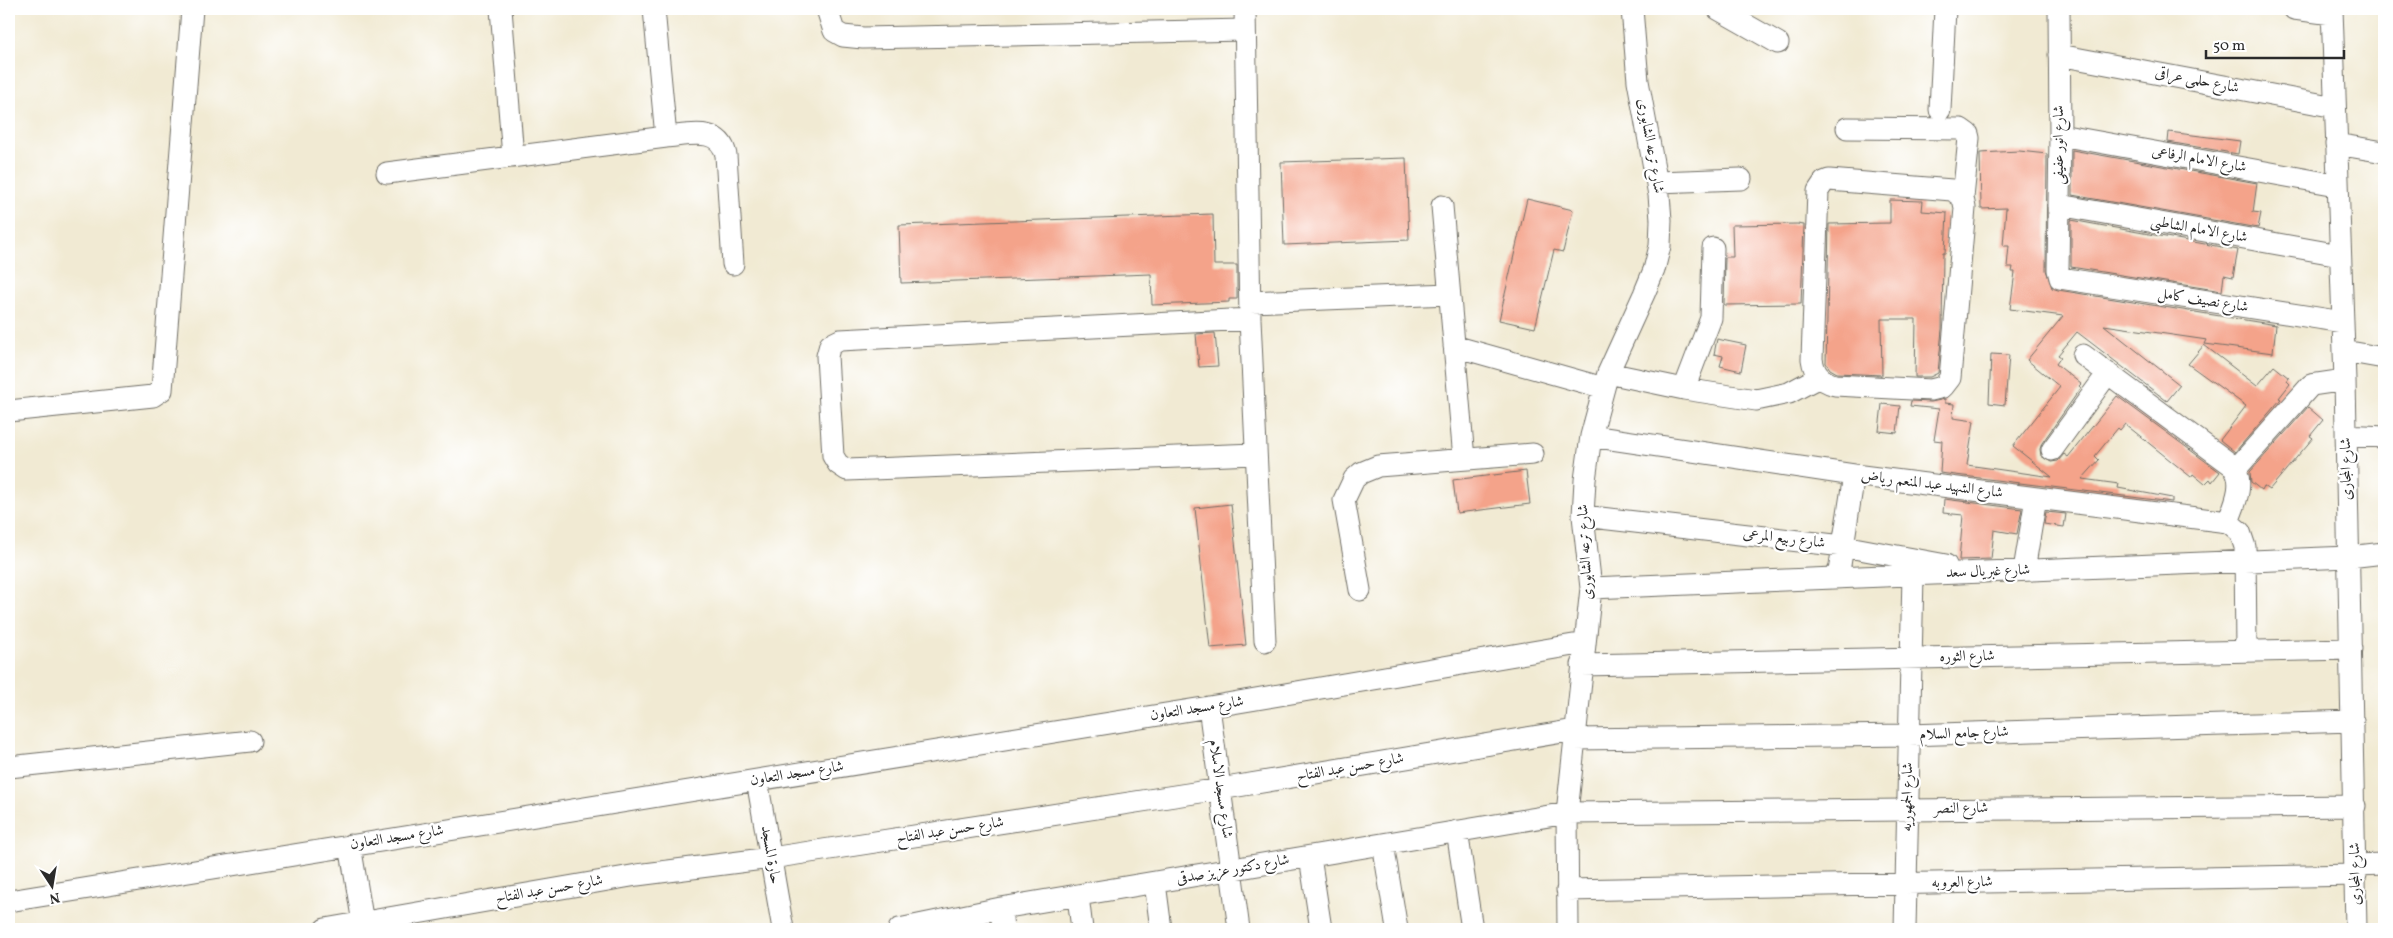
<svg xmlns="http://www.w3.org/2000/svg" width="2393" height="938" viewBox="0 0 2393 938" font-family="Vollkorn,Amiri,serif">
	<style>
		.building { fill: #f4a38a }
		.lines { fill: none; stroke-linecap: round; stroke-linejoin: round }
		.minor-casing { stroke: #706e66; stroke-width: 23 }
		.minor { stroke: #fff; stroke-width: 21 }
		.labels { text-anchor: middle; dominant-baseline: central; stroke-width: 4.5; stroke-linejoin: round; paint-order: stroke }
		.street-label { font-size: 15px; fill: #2b2b2b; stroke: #fff }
	</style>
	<rect width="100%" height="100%" fill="#fff"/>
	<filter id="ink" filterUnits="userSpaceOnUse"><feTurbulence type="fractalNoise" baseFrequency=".02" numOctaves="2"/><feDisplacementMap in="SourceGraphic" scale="10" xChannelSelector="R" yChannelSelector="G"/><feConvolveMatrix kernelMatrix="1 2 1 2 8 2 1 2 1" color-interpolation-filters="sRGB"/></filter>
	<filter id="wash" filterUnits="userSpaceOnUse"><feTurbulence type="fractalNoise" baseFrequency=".0096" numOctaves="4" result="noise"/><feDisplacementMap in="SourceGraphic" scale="20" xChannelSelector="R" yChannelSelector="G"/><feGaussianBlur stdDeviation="1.12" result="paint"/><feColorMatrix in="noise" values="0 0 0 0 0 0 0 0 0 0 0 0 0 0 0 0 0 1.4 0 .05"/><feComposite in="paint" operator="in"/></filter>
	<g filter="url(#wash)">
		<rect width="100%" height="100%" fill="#f1ead3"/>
		<g id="blocks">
			<!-- building -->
			<path class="building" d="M2169,132L2240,141L2238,154L2168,142Z
				M2072,150L2257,183L2253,212L2261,213L2258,228L2072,195Z
				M2019,151L2047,154L2046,270L2052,288L2058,290L2276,325L2273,353L2205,344L2207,340L2104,325L2180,385L2167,401L2077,332L2058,355L2061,357L2056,364L2081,384L2079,386L2081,388L2042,443L2040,449L2041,456L2051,462L2058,461L2064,454L2068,457L2117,396L2220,472L2212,482L2210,479L2205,484L2193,474L2191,477L2125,424L2120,430L2118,428L2095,456L2099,460L2082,479L2119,484L2118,488L2172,498V502L1940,473L1942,441L1934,440L1939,409L1910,406L1911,401L1931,402L1945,399V403L1954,404L1953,418L1974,421L1967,465L2052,477L2013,446L2060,387L2027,360L2063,316L2010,309L2015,272H2012L2013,267H2007L2009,246H2003L2006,208L1981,209L1980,153Z
				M1406,158L1409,240L1284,245L1281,162Z
				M1527,199L1573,210L1563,252L1554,250L1535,328L1499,320Z
				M1890,200L1923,201L1922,211L1947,213L1945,253H1943L1942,329L1938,373L1930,377H1915L1916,319H1881L1882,375L1837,373L1830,369L1826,363L1829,224L1890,223Z
				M1213,214L1214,265H1237V299H1229V302L1152,305L1151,274L901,283L899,225Z
				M2071,220L2238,250L2233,277L2224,275L2222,291L2071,267Z
				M1797,224L1804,225L1801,304L1724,305L1725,257H1733L1732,225Z
				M1215,333L1218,366L1199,367L1196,334Z
				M1717,339L1746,345L1741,371L1720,366L1723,356L1714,354Z
				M2204,345L2257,386L2274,366L2289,378L2287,381L2290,384L2279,398L2281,399L2235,452L2220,440L2246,406L2188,364Z
				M1991,354L2009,355L2005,405L1989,403Z
				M1882,404L1900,406L1897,433L1879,431Z
				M2308,407L2323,420L2310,436L2313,438L2269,490L2263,486L2261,490L2251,482L2250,472Z
				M1526,471L1530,504L1457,513L1453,480Z
				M1944,499L2022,509L2017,534L1994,530L1991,559L1959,560L1963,515L1943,513Z
				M1231,504L1246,645L1210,648L1195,508Z
				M2046,512L2066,514L2064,527L2044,524Z"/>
		</g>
	</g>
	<g filter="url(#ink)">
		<use href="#blocks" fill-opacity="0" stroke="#706e66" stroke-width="1"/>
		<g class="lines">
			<!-- minor casing -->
			<g class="minor-casing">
				<path id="minor" d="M501,9L513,157
					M654,9L666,137
					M827,9L834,31L843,36L863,38L1245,30
					M1245,9L1250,319L1265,641
					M1718,9L1778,43
					M2059,9L2060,135L2058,270L2060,278L2343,322
					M2294,9L2332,14
					M2332,9L2345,380L2356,929
					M2059,55L2335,107
					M1940,110L1945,9
					M1847,128L1961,129L1968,134L1969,138L1963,198
					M2060,135L2337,185
					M2336,144L2384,152
					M387,173L666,137C689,135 720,126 726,155L733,264
					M1829,180L1952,190L1963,198L1965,208L1950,378L1943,387L1931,390L1835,385C1821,381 1814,374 1812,359L1818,191L1824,182Z
					M1657,182L1741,179
					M2059,205L2340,255
					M1442,206L1464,459
					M1250,302L1449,294
					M1250,319L840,340L830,345L827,356L833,456L838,464L847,470L1255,454
					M1454,346L1604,388
					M2344,351L2384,358
					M2083,355L2233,466C2246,482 2234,506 2228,522
					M1608,373L1684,389L1756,400L1789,393L1819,377
					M1684,389L1711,318L1713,248
					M9,411L153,396L162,390L192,9
					M2346,435L2384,437
					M1591,436L1854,475L2228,522L2240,532L2245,547L2246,651
					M2052,450L2108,373
					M2235,470L2311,385L2345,380
					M1583,516L1843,546L1946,565
					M2024,570L2036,498
					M1838,578L1854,475
					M1591,588L2349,557L2384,553
					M1360,590L1344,500L1354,479L1361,473L1378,466L1533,454
					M1582,665L2351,649
					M1209,707L1239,929
					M1574,739L1909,735L2353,721
					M9,767L250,741
					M757,780L783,929
					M1457,831L1472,929
					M1383,844L1397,929
					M350,845L364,929
					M1310,857L1321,929
					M2356,865L2384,864
					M1155,883L1161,929
					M1567,890L2356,875
					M1078,896L1082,929
					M9,901L1209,707L1585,643
					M1001,908L1003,929
					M325,929L637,875L771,858L1220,789L1575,730
					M899,929L1001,908L1567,813L2355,806
					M1568,929L1567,813L1591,588L1583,516L1585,480L1591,436L1608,373L1644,294L1654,270L1660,246L1661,220L1659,195L1638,81L1632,9
					M1905,929L1913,575"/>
			</g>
			<!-- minor -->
			<use href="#minor" class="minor"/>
		</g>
	</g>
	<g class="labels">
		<!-- street labels -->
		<g class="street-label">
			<text transform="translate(2197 81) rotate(11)">شارع حلمى عراقى</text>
			<text transform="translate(2059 145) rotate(-90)">شارع انور عفيفى</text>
			<text transform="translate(1650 146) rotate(80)">شارع ترعه الشابورى</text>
			<text transform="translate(2199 160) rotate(10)">شارع الامام الرفاعى</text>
			<text transform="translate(2199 230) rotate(10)">شارع الامام الشاطبى</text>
			<text transform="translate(2203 301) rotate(9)">شارع نصيف كامل</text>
			<text transform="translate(2347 469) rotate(-91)">شارع المجارى</text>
			<text transform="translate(1932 485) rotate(7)">شارع الشهيد عبد المنعم رياض</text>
			<text transform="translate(1784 539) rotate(7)">شارع ربيع المرعى</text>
			<text transform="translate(1586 552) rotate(-93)">شارع ترعه الشابورى</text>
			<text transform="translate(1988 572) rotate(-2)">شارع غبريال سعد</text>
			<text transform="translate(1967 657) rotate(-1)">شارع الثوره</text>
			<text transform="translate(1197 709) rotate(-9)">شارع مسجد التعاون</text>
			<text transform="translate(1964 734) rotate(-2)">شارع جامع السلام</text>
			<text transform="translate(1350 768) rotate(-10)">شارع حسن عبد الفتاح</text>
			<text transform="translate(797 774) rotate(-9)">شارع مسجد التعاون</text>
			<text transform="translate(1220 789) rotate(82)">شارع مسجد الاسلام</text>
			<text transform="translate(1908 797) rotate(-89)">شارع الجمهوريه</text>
			<text transform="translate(1961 809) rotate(-1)">شارع النصر</text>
			<text transform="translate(950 831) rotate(-9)">شارع حسن عبد الفتاح</text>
			<text transform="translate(397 838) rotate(-9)">شارع مسجد التعاون</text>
			<text transform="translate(770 855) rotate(80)">حارة المسجد</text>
			<text transform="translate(1233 870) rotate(-10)">شارع دكتور عزيز صدقى</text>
			<text transform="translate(2356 874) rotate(-91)">شارع المجارى</text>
			<text transform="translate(1962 883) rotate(-1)">شارع العروبه</text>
			<text transform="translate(549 890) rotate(-10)">شارع حسن عبد الفتاح</text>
		</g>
	</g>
	<!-- margin -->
	<rect width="2393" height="938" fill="none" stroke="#fff" stroke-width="30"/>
	<!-- north arrow -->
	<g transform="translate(52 886) rotate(168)" stroke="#ffffff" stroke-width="4" paint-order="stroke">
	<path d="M0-4L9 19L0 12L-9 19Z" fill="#2b2b2b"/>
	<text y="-8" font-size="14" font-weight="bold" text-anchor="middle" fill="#2b2b2b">N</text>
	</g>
	<!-- scale -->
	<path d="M2206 50v8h138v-8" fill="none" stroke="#2b2b2b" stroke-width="2.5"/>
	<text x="2213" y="50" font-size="15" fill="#2b2b2b" stroke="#ffffff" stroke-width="4" paint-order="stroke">50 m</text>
</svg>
